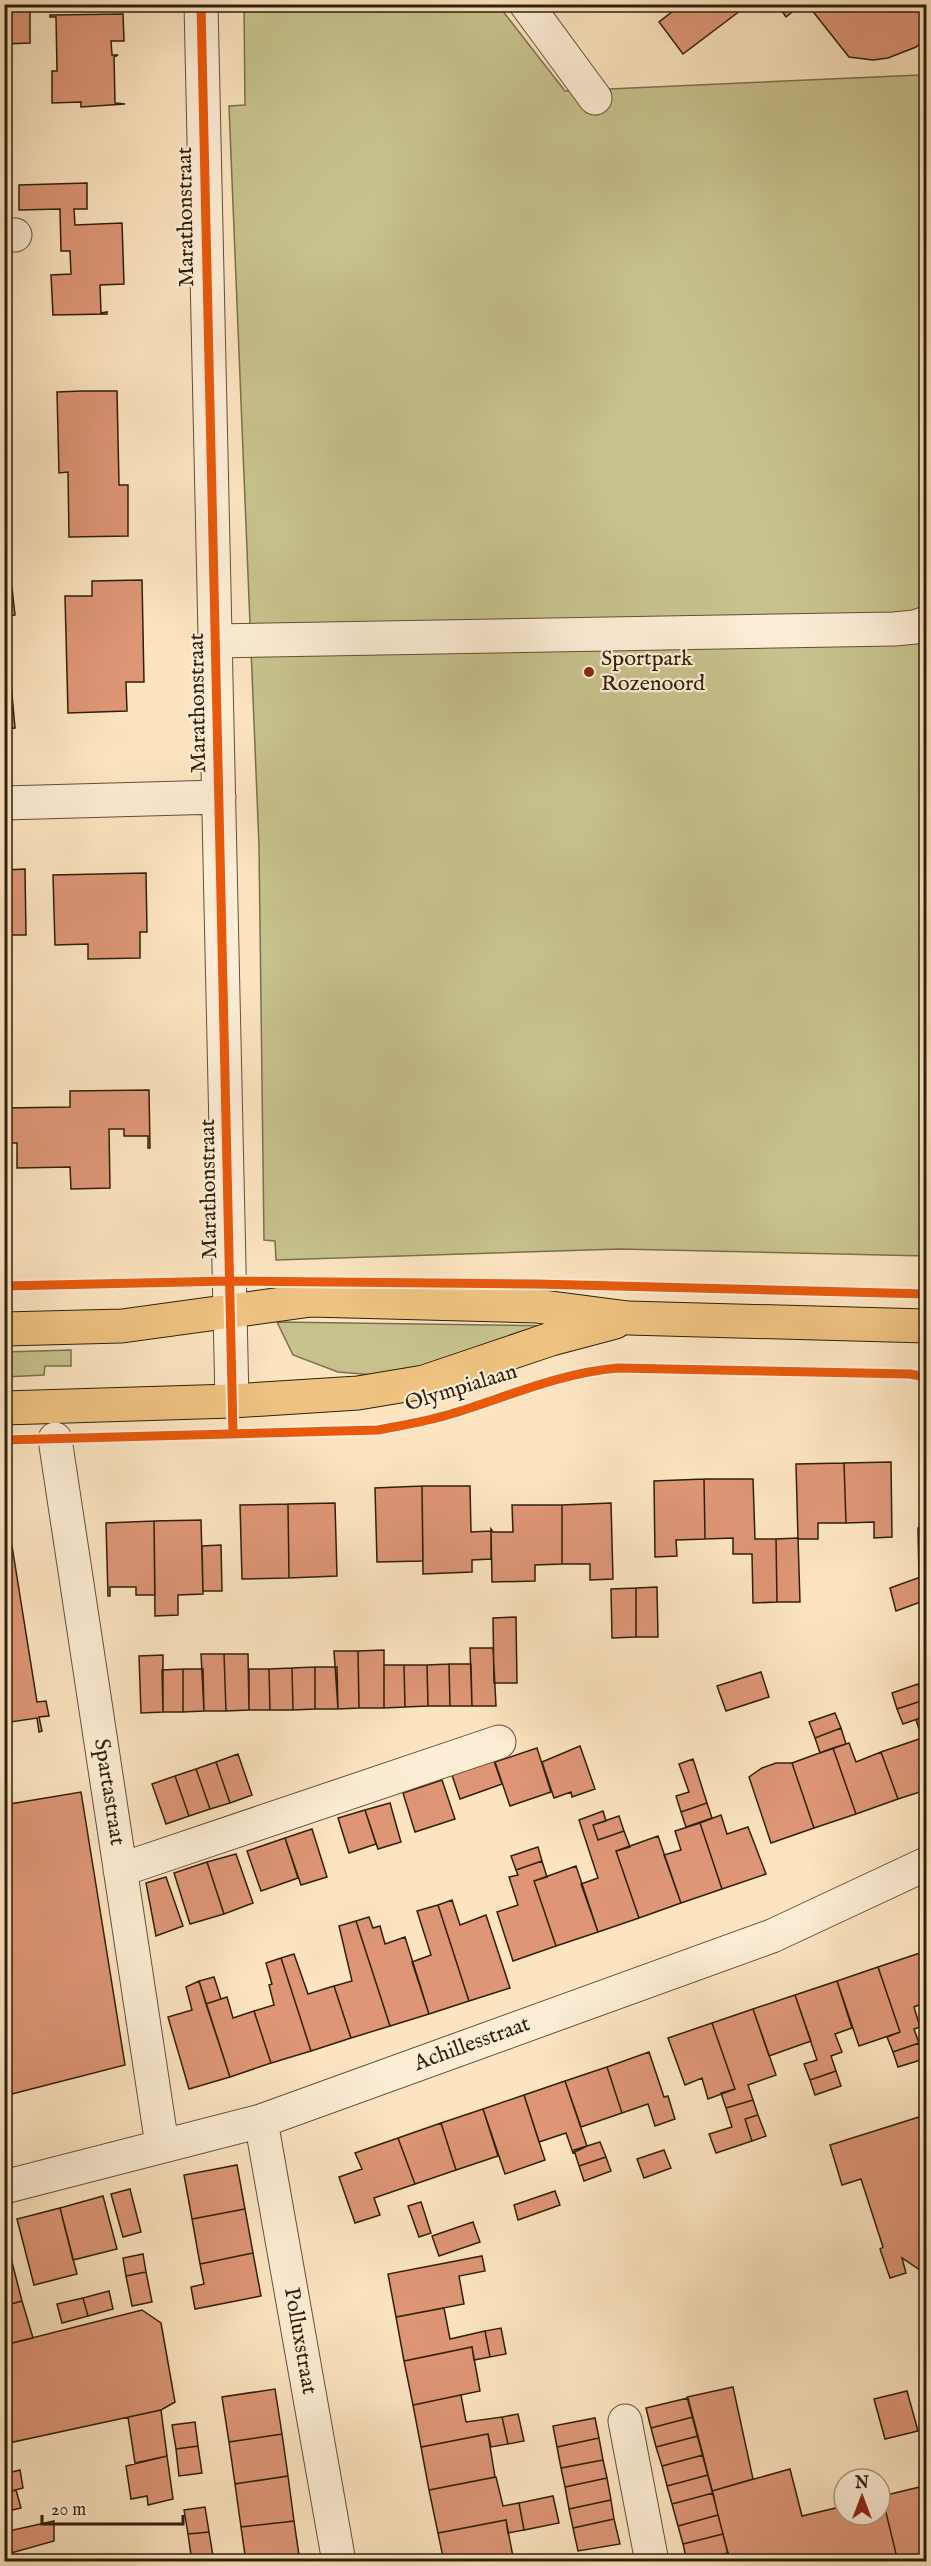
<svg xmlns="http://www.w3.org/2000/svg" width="931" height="2566" viewBox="0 0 931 2566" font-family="'IM FELL English',serif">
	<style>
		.green { fill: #c7c28d; stroke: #7b704c; stroke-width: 1.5 }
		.building { fill: #de9677; stroke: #2f1f0b; stroke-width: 1.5 }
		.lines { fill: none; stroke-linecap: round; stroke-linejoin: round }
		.minor-casing { stroke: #625038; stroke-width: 35 }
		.major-casing { stroke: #2f1f0b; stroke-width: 35 }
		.minor { stroke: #fdedd6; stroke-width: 33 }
		.major { stroke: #eec280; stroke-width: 33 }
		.cycleway-casing { stroke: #fdedd6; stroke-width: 13 }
		.cycleway { stroke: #e8590c; stroke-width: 9 }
		.poi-dot { fill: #8f2418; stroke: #fdedd6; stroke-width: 2 }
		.labels { text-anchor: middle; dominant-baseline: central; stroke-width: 4.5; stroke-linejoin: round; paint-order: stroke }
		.street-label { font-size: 22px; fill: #2f1f0b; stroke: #fdedd6 }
		.poi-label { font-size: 22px; fill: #2f1f0b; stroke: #fdedd6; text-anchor: start }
	</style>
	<rect width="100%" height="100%" fill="#fce4c0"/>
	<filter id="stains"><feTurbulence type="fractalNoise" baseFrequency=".00333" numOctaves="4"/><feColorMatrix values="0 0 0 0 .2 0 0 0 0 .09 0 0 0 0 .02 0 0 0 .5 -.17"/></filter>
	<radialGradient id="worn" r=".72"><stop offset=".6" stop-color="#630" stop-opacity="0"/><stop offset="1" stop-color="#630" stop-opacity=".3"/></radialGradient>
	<!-- green -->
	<path class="green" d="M244,5H498L565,91L920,75L926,23V1256L620,1249L276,1260L275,1241L264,1240L259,846L229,106L245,105Z
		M277,1322L568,1326L398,1377L338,1372L293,1355Z
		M71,1350V1366H45L44,1375L5,1377V1352Z"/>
	<!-- building -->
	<path class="building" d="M4,4H30V43L4,44Z
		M682,4H749L683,54L659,22Z
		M777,4H802L786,17Z
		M807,4H926V38L916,47L888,58L873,60L849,57Z
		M123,14L124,41H111L112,55H118L114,57L115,103L125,104L81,107V102L52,103V71H57L56,17H50V15Z
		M4,52H7L9,121H4Z
		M87,183V209H74L75,225L122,223L124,284L100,285L101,313L107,312V314L53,315L51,275L71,274L70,251H61L60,209L19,210V185Z
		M82,391H117L119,485H128V536L69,537L68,472L59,473L57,392Z
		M142,580L144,682H126L127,711L68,713L65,596H92V581Z
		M4,588H12L15,615L5,617L15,728L4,729Z
		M25,869L26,935H4V870Z
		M146,873L147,932H140V958L88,959V944L55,945L53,875Z
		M149,1090L150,1148H148V1136H124V1129H109L110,1188L71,1189L70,1167L17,1168V1143H4V1108L70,1107V1091Z
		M891,1462L892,1537L874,1538V1522L846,1523L844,1463Z
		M844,1463L846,1523H818V1539H798L796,1464Z
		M704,1479H753L755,1539H776L777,1602L753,1603L752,1554H733V1538L705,1539Z
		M704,1479L705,1539L676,1540L677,1556L655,1557L654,1481Z
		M422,1486H470L471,1532L491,1531V1559L472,1560V1572L423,1574Z
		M422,1486L423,1561L377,1562L375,1488Z
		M335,1503L337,1576L289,1578L288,1504Z
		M611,1503L613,1579L590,1580V1564H562V1505Z
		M288,1504L289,1578L242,1579L240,1505Z
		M512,1505H562V1564L535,1565V1581L492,1582L491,1529L493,1532H513Z
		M201,1520L203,1594L178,1595V1615L155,1616L154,1521Z
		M154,1521L155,1595H136V1587H110V1596H108L106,1523Z
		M918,1528H926V1575L919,1578Z
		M798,1538L800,1602H777L776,1539Z
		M221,1545L222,1591H203L202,1546Z
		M12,1546L37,1702L46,1701L49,1716L39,1717L42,1731L39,1732L37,1718L4,1723V1548Z
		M926,1575V1600L896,1611L890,1588Z
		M657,1587L658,1637H636V1588Z
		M636,1588V1637L612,1638L611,1589Z
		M516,1617L517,1683H494L493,1618Z
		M470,1648H493L496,1706H472Z
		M384,1650V1708H359L358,1651Z
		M334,1651H358L359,1708L338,1709Z
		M201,1654H224L226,1711H204Z
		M224,1654H248L249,1710L226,1711Z
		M163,1655V1712L141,1713L139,1656Z
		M449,1664L450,1706H428L427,1665Z
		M449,1664H471L472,1706H450Z
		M384,1665H404L405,1707L384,1708Z
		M404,1665H427L428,1706L405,1707Z
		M315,1667V1709L293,1710L292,1668Z
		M315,1667H337L338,1709H315Z
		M292,1668L293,1710H270L269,1669Z
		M183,1669V1712H163L162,1670Z
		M183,1669H203L204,1711L183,1712Z
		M249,1669H269L270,1710H249Z
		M761,1672L769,1697L726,1711L717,1686Z
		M918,1684L924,1700L897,1709L892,1693Z
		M924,1700L926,1716L903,1724L897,1709Z
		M835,1713L841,1728L815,1738L809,1722Z
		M926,1716V1750L916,1720Z
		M841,1728L846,1744L820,1753L815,1738Z
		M922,1738L926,1750V1790L898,1799L881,1752Z
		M849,1743L856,1762L881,1752L898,1799L856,1814L833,1748Z
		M580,1746L595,1789L572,1797L571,1792L554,1798L542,1762Z
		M537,1748L551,1792L510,1806L495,1762Z
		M833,1748L856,1814L814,1828L792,1763Z
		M238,1754L252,1795L230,1803L216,1762Z
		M693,1759L707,1803L681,1812L676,1796L689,1792L679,1764Z
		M494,1761L502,1784L460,1799L452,1775Z
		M216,1762L230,1803L210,1809L196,1769Z
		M776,1763H792L814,1828L771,1843L749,1777L762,1768Z
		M196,1769L210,1809L189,1816L175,1776Z
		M175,1776L189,1816L166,1824L152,1784Z
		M442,1780L455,1819L415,1832L403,1793Z
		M81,1792L125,2065L4,2096V1805Z
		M390,1803L401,1842L378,1849L365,1810Z
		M707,1803L712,1818L686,1827L681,1812Z
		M365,1810L376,1844L349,1853L338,1818Z
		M603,1811L606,1821L593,1825L598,1840L624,1831L630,1847L616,1851L639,1918L598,1932L581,1884L598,1878L579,1820Z
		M721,1815L727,1834L748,1827L766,1874L722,1889L700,1823Z
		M619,1816L624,1831L598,1840L593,1825Z
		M700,1823L722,1889L681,1903L664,1855L681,1850L675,1831Z
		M312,1829L327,1877L301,1885L285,1838Z
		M658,1836L681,1903L639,1918L616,1851Z
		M285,1838L298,1878L261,1891L247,1851Z
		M538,1847L542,1861L516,1870L511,1856Z
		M236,1854L253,1903L224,1914L207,1862Z
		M542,1861L547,1877L534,1881L556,1946L513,1961L497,1912L518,1905L509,1877L518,1875L516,1870Z
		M207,1862L224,1914L190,1924L174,1873Z
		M576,1866L598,1932L556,1946L534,1881Z
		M166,1877L183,1926L156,1936L146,1883Z
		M452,1900L460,1925L486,1915L510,1988L469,2001L438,1905Z
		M438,1905L469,2001L429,2014L412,1962L431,1955L417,1911Z
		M369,1917L373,1928L380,1926L385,1944L405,1937L429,2014L390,2026L356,1921Z
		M356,1921L390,2026L351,2038L334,1986L352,1981L339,1926Z
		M920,1953L926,1974V2002L914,2007L920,2027L914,2029L919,2043L893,2052L887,2037L900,2032L878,1967Z
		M294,1954L308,1994L334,1986L351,2038L311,2051L281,1958Z
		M281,1958L311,2051L271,2063L254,2011L274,2005L269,1985L272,1984L266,1963Z
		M878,1967L900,2032L859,2046L837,1981Z
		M214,1977L221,1999L206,2004L199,1981Z
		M199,1981L230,2077L189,2089L168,2017L192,2010L186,1987Z
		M837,1981L852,2028L835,2034L842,2052L831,2056L836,2071L810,2080L804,2064L817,2060L795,1995Z
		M795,1995L811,2041L769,2056L753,2009Z
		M227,1997L233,2018L254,2011L271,2063L230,2077L206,2004Z
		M753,2009L776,2075L748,2085L753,2100L726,2108L721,2093L735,2089L712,2023Z
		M712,2023L735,2089L708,2099L702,2078L685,2085L668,2038Z
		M919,2043L924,2059L898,2067L893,2052Z
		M649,2052L664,2097L668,2096L675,2119L655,2126L648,2104L622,2113L607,2067Z
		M607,2067L622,2113L581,2127L565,2081Z
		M836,2071L841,2086L815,2095L810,2080Z
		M565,2081L587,2146L573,2153L566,2133L539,2142L524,2095Z
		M524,2095L545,2160L505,2174L483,2109Z
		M753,2100L758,2115L745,2119L752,2141L716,2153L709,2134L732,2127L726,2108Z
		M483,2109L498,2156L456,2170L441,2123Z
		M758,2115L766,2136L752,2141L745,2119Z
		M919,2117L922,2126L926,2124V2274L902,2258L906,2273L890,2278L880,2249L883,2247L861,2179L842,2185L830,2145Z
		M441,2123L456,2170L415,2184L398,2138Z
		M398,2138L415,2184L374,2198L380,2215L355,2223L339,2177L362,2169L355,2153Z
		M600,2142L606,2157L579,2166L574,2150Z
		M664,2150L671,2168L644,2178L637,2159Z
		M606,2157L611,2171L584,2181L579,2166Z
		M237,2165L245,2209L192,2219L184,2175Z
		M130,2189L141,2232L123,2237L111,2194Z
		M555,2191L560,2205L518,2220L514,2205Z
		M103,2196L117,2249L73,2260L60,2208Z
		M421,2202L431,2233L419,2237L408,2206Z
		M60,2208L77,2274L34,2285L17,2219Z
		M245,2209L253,2253L200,2264L192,2219Z
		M473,2222L480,2242L439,2256L432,2236Z
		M4,2231L22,2301L4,2306Z
		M253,2253L261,2296L195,2309L191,2287L204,2284L200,2264Z
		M143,2254L146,2272L126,2276L123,2258Z
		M482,2256L485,2271L459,2276L464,2304L396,2317L388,2274Z
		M146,2272L152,2302L132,2306L126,2276Z
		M109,2291L113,2309L88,2316L83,2298Z
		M83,2298L88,2316L62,2323L57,2304Z
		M22,2301L33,2338L4,2345V2306Z
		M444,2308L450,2339L485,2331L490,2357L474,2360L472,2347L404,2361L396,2317Z
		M142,2310L161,2323L175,2402L161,2410L4,2444V2345Z
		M501,2328L506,2354L490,2357L485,2331Z
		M472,2347L480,2391L413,2405L404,2361Z
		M733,2387L753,2479L712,2491L687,2397Z
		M275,2389L282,2434L229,2442L222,2397Z
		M907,2391L918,2431L885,2439L874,2399Z
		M461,2395L466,2422L502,2417L508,2444L491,2447L488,2434L421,2447L413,2405Z
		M688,2398L693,2417L651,2428L646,2408Z
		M161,2410L167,2456L135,2463L128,2417Z
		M518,2414L524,2441L508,2444L502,2417Z
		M693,2417L698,2436L656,2447L651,2428Z
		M595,2418L599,2438L557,2447L553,2426Z
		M195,2422L198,2446L176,2449L172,2425Z
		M282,2434L288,2476L235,2484L229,2442Z
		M488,2434L495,2477L429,2490L421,2447Z
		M698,2436L703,2455L662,2466L656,2447Z
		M599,2438L603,2460L561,2468L557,2447Z
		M198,2446L202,2473L179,2476L176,2449Z
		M703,2455L708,2475L667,2486L662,2466Z
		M167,2456L173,2499L148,2505L147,2496L131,2499L126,2466Z
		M603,2460L607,2478L565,2487L561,2468Z
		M790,2469L802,2516L844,2506V2515H880V2497L882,2496L898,2562H730L712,2491Z
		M20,2470L23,2488L4,2493V2474Z
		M708,2475L713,2493L672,2504L667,2486Z
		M288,2476L294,2521L241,2527L235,2484Z
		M496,2477L503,2506L519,2503L524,2530L508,2533L506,2520L438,2533L429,2490Z
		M607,2478L611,2500L569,2509L565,2487Z
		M924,2486L926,2497V2559L898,2562L882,2496Z
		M16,2490L21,2508L4,2512V2493Z
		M713,2493L718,2515L678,2526L672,2504Z
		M553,2496L559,2523L524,2530L519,2503Z
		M611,2500L614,2519L573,2528L569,2509Z
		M205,2507L209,2532L188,2534L184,2510Z
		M718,2515L723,2534L683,2544L678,2526Z
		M614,2519L620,2544L578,2551L573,2528Z
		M506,2520L514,2562H444L438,2533Z
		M54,2521V2541L4,2555V2532Z
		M294,2521L300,2562H246L241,2527Z
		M209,2532L214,2562H192L188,2534Z
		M723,2534L728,2553L687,2562L683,2544Z
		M728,2553L730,2562H695Z"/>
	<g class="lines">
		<!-- minor casing -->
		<g class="minor-casing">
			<path id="minor" d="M201,4L232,1401
				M526,4L595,98
				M4,235H15
				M216,641L894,629L915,627L926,623
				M4,803L219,797
				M55,1439L162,2145
				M120,1870L499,1742
				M261,2121L339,2562
				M4,2187L261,2121L772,1936L926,1864
				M625,2421L652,2562"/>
		</g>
		<!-- major casing -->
		<g class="major-casing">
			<path id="major" d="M4,1329L122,1326L311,1300L536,1306L628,1318L926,1326
				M4,1408L232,1401L358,1393L424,1382L551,1339L615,1322"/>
		</g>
		<!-- minor -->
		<use href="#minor" class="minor"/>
		<!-- major -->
		<use href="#major" class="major"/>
		<!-- cycleway casing -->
		<g class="cycleway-casing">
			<path id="cycleway" d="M201,4L233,1434
				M4,1286L230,1281L537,1284L926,1294
				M4,1440L378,1430C404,1425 429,1421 454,1413C509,1396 560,1373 618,1368L910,1374L926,1377"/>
		</g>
		<!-- cycleway -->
		<use href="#cycleway" class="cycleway"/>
	</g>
	<!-- markers -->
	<circle class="poi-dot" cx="589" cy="672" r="6"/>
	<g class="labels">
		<!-- street labels -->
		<g class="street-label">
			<text transform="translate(186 217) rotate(-91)">Marathonstraat</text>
			<text transform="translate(198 703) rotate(-91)">Marathonstraat</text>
			<text transform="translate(209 1189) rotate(-91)">Marathonstraat</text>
			<text transform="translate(461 1388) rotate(-17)">Olympialaan</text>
			<text transform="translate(109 1792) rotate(81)">Spartastraat</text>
			<text transform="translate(472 2044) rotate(-20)">Achillesstraat</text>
			<text transform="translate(300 2341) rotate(80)">Polluxstraat</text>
		</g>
		<!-- poi labels -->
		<g class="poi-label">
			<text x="601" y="659">Sportpark<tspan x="601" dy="25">Rozenoord</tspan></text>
		</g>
	</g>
	<!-- margin -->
	<rect width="931" height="2566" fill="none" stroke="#fce4c0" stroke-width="24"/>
	<rect x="6" y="6" width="919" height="2554" fill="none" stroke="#2f1f0b" stroke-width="3"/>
	<rect x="12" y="12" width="907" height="2542" fill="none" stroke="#2f1f0b" stroke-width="1.5"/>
	<!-- north arrow -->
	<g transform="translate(862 2497)"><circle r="28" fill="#fdedd6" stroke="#ab9b85" stroke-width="1.5"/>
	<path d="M0-4.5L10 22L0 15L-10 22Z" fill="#8f2418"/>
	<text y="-9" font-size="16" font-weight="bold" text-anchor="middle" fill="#2f1f0b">N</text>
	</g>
	<!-- scale -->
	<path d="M42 2515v9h141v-9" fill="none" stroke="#2f1f0b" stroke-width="3"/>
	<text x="51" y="2515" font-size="18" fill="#2f1f0b" stroke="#fdedd6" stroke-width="4.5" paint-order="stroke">20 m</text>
	<rect width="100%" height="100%" filter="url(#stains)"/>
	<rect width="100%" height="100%" fill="url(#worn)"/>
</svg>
